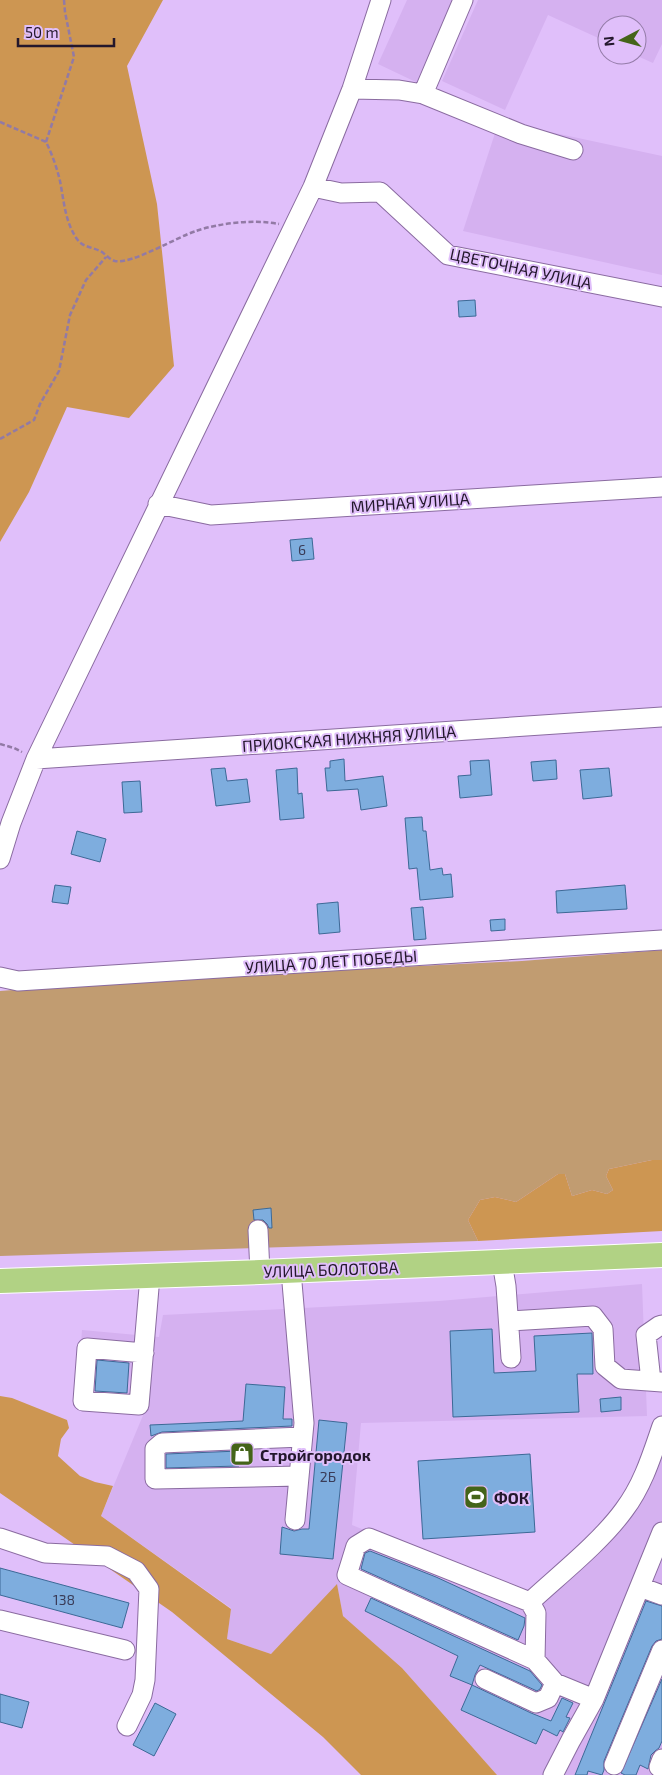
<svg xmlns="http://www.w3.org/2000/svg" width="662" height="1775" viewBox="0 0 662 1775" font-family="'Exo 2',sans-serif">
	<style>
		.built { fill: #d5b1f0 }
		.green { fill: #c19c71 }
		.forest { fill: #cd9652 }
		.building { fill: #7eadde; stroke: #3c6996 }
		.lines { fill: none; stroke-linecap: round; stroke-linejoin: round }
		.minor-casing { stroke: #8a6ba0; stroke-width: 21 }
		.major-casing { stroke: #fff; stroke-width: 26 }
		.path { stroke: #927aa5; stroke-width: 2.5; stroke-dasharray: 5 2.5; stroke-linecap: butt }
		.minor { stroke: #fff; stroke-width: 19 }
		.major { stroke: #b1d284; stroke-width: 24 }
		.labels { text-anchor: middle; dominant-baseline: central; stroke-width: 4; stroke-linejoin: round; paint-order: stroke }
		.number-label { font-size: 14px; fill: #3a3c58 }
		.street-label { font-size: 16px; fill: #23172c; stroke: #e0bffa }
		.poi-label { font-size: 16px; font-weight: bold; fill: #23172c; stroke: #e0bffa; text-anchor: start }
	</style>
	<rect width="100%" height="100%" fill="#e0bffa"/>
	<!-- built -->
	<path class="built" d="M407,0H458L420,84L378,64Z
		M478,0H662V44L653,63L635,55H637V25H607V42L548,15L505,110L442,81Z
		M499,121L662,156V275L463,231Z
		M642,1284L647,1416L361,1423L352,1525L525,1596L592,1557L662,1424V1775H497L402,1668L343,1616L337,1585L271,1654L227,1639L231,1608L101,1516L144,1413L76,1409L82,1330L159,1337L163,1315L439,1301Z"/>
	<!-- green -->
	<path class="green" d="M662,950V1160H652L609,1169L606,1176L613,1190L607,1194L592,1190L572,1196L565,1174H558L516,1202L495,1197L480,1200L468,1220L478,1241L0,1256V991L157,979L522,961Z"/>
	<!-- forest -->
	<path class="forest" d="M0,0H163L127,66L157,204L174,366L129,418L67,407L29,492L0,542Z
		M652,1160H662V1231L478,1241L468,1220L480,1200L495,1197L516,1202L558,1174H565L572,1196L592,1190L607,1194L613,1190L606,1176L609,1169Z
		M0,1396L12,1398L67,1420L69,1428L61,1439L58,1456L80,1476L95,1482L113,1486L101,1516L231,1609L227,1639L271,1654L337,1584L343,1616L402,1668L497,1775H361L323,1737L172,1612L0,1493Z"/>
	<!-- building -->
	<path class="building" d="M475,300L476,316L459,317L458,301Z
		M312,538L314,559L292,561L290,540Z
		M344,759L345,781L383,776L387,806L361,810L358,789L327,791L325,768H330V761Z
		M489,760L492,795L460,798L458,776L471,775L470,761Z
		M556,760L557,779L533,781L531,762Z
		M225,768L227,781L247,779L250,802L216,806L211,769Z
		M297,768L298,794L302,793L304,818L280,820L276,770Z
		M609,768L612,796L583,799L580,770Z
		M140,781L142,812L124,813L122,782Z
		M422,817L423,831H426L430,870L442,868L443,875L451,874L453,897L420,900L417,868L409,869L405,818Z
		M77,831L106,839L100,862L71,854Z
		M55,885L71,887L68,904L52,902Z
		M625,885L627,909L557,913L556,891Z
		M338,902L340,932L319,934L317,904Z
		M423,907L426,939L414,940L411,908Z
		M505,919V930L491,931L490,920Z
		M271,1208L272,1228H269L267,1224L263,1220H254L253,1210Z
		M492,1329L494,1373L536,1371L534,1336L592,1333L593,1374H577L579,1412L453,1417L450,1331Z
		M97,1360L129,1363L127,1393L95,1391Z
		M246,1384L285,1387L283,1419H292V1426L162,1432L151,1436L150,1425L243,1421Z
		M621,1397V1410L601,1412L600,1399Z
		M319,1420L347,1423L333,1559L280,1554L282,1527L294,1531L302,1529H309Z
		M239,1451V1466L166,1468V1454Z
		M530,1454L535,1532L423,1539L418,1461Z
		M370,1551L436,1577L525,1618L524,1626L518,1640L361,1569L365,1553Z
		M0,1568L129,1603L122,1628L0,1595Z
		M371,1598L530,1671L542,1685L540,1689L537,1691L480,1665L475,1675L472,1685L450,1676L458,1656L365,1611Z
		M646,1601L662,1606V1639L656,1641L652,1646L604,1761V1770L602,1775L588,1771L587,1775H575Z
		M662,1679V1741L659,1748L655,1751L651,1755L648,1769L640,1765L636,1775H625L621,1773Z
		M472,1685L531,1713L551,1721L562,1698L573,1703L566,1717L570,1718L563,1732L560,1730L557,1736L543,1729L536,1744L461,1710Z
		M0,1694L29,1702L22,1728L0,1722Z
		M155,1703L176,1714L154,1756L133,1745Z"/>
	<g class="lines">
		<!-- minor casing -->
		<g class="minor-casing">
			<path id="minor" d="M352,89L399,90L423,94L521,134L573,150
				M423,94L463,0
				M313,187L341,193L380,192L448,255L662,297
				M158,504L211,515L662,487
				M36,759L662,717
				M0,859L11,823L36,759L313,187L352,89L381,0
				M0,977L18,981L662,940
				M258,1230L260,1272
				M502,1262L506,1286L511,1358
				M291,1271L304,1423L295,1520
				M510,1321L593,1316L603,1329L605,1366L621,1379L662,1382
				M144,1353L87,1348L83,1401L139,1405L150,1276
				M651,1381L646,1335L659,1326L662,1325
				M299,1476L155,1479V1449L162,1443L302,1437
				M0,1538L45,1553L107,1556L136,1571L149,1589L145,1680L142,1695L127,1726
				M640,1587L662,1595
				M530,1602C559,1575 600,1543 624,1510C643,1485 652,1455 662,1426
				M0,1620L125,1650
				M535,1660L536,1613L530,1602L369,1538L356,1546L347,1575L535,1660L555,1683L594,1699
				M485,1679L536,1703L548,1698L555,1683
				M614,1765L662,1650
				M659,1767L662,1759
				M553,1775L571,1740L594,1699L662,1532"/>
		</g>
		<!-- major casing -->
		<g class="major-casing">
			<path id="major" d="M0,1281L260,1272L662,1255"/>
		</g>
		<!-- path -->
		<path class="path" d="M0,122L46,142C52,154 57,168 60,181C64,201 65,222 77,239C82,247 92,247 100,251C105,253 108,259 115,261C131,265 179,236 196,231C219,223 255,219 279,224
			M46,142L74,57L65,12L64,0
			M0,439L34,420L40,404L59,371L70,315L86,280L106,257
			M0,744L14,748L22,752"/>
		<!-- minor -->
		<use href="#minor" class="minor"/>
		<!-- major -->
		<use href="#major" class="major"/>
	</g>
	<!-- icons -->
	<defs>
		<g id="shop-square" transform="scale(1.25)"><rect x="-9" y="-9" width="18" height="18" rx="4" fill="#446419" stroke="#e0bffa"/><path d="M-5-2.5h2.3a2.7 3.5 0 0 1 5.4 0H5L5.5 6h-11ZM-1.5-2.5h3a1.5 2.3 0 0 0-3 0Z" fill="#fff"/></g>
		<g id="stadium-square" transform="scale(1.25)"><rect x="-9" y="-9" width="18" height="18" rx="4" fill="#446419" stroke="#e0bffa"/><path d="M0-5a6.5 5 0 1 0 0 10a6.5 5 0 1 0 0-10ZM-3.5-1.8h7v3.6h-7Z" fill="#fff"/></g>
	</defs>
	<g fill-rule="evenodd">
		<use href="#shop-square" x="242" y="1454"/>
		<use href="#stadium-square" x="476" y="1497"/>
	</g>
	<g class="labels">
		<!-- number labels -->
		<g class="number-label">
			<text x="302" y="549">6</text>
			<text x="328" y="1476">2Б</text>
			<text x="64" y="1599">138</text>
		</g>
		<!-- street labels -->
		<g class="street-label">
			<text transform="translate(521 268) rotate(12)">ЦВЕТОЧНАЯ УЛИЦА</text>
			<text transform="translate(410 502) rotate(-4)">МИРНАЯ УЛИЦА</text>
			<text transform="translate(349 738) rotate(-4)">ПРИОКСКАЯ НИЖНЯЯ УЛИЦА</text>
			<text transform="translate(331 961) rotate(-4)">УЛИЦА 70 ЛЕТ ПОБЕДЫ</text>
			<text transform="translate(331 1269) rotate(-2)">УЛИЦА БОЛОТОВА</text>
		</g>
		<!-- poi labels -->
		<g class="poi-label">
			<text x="260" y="1454">Стройгородок</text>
			<text x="494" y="1497">ФОК</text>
		</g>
	</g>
	<!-- north arrow -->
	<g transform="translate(622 40) rotate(264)"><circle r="24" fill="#e0bffa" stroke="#947ca8"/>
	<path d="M0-4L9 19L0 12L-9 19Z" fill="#446419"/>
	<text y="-8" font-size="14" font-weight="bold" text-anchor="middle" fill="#23172c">N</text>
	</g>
	<!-- scale -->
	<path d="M18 38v8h96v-8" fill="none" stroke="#23172c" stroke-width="2.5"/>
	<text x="25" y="38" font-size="15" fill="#23172c" stroke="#e0bffa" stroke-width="4" paint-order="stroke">50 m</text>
</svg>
